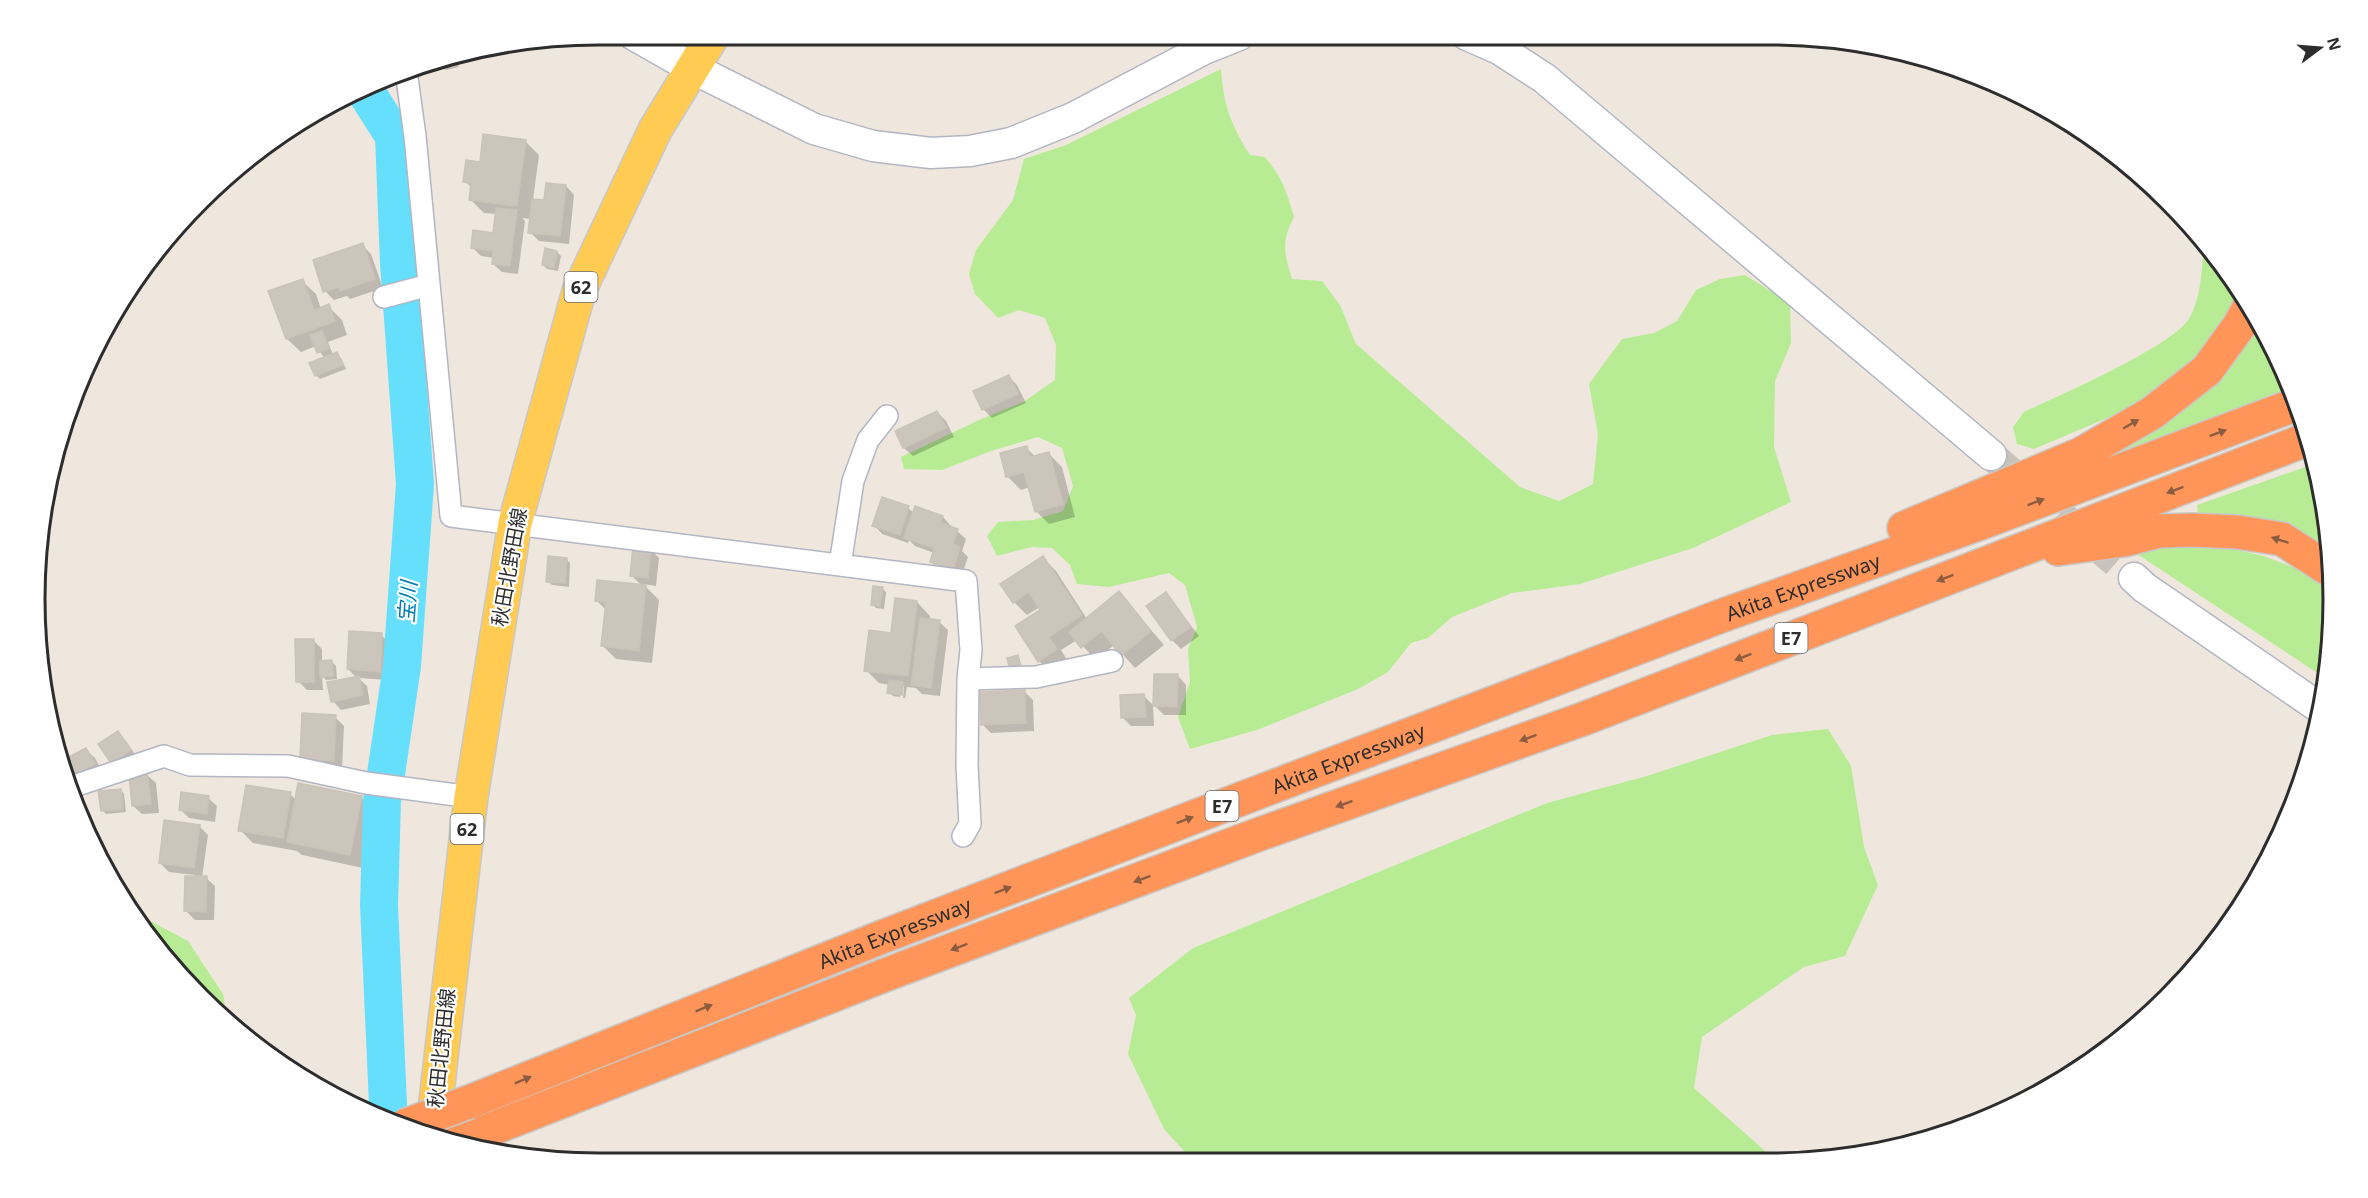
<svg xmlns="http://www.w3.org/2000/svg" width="2368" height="1198" viewBox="0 0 2368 1198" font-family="'Noto Sans','Noto Sans JP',sans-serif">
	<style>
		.green { fill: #b8ec94 }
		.shadow { fill: #0003 }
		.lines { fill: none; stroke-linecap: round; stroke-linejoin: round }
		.river { stroke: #66dffc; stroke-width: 38 }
		.building { fill: #cbc5bc; stroke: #cbc3b7; stroke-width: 1.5 }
		.secondary-tunnel { stroke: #c8c2bb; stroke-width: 30; stroke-dasharray: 30 15; stroke-linecap: butt }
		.street-casing { stroke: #b1b6c2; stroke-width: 24 }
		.secondary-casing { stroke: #b1b6c2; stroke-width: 33 }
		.primary-casing { stroke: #c8c8c8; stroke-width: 36 }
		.highway-casing { stroke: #c8c8c8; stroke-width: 36 }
		.street { stroke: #fff; stroke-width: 21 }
		.secondary { stroke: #fff; stroke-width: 30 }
		.primary { stroke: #ffcb53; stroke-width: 33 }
		.highway { stroke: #ff9559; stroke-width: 33 }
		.highway-bridge-casing { stroke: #c8c8c8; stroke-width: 36; stroke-linecap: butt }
		.highway-bridge { stroke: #ff9559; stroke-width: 33 }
		.oneway { fill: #8c5c41 }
		.labels { text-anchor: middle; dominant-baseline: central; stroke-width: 4.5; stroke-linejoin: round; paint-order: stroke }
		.shield { fill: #fff; stroke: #6c6c6c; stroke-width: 1.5 }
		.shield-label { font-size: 18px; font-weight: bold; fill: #2d2d2d }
		.street-label { font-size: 20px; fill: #2d2d2d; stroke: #fff }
		.water-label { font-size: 21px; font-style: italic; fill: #007dad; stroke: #fff }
		.rim { fill: none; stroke: #2d2d2d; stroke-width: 3 }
	</style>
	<rect width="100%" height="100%" fill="#efe7de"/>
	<!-- green -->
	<path class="green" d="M1221,69C1224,106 1230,123 1250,155L1265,157C1283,179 1286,190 1294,217C1281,242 1284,253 1292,279L1322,281L1340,305L1356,344L1520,487L1559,501L1593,484L1598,435L1589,384L1622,339L1654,333L1677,321L1696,290L1720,279L1745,275L1790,303L1791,343L1775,381L1774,447L1791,502L1693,548L1580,584L1512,593L1452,617L1428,638L1411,643L1388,672L1358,689L1257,730L1190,749L1178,717L1190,682L1188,649L1197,627L1185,585L1169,573L1109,587L1077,584L1070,565L1052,548L1032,547L997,556L987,536L998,522L1033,520L1063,511L1073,486L1062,448L1038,437L991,451L942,470L904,469L901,457L979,420L1025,401L1055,380L1056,345L1045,318L1019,310L998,318L975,294L969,274L976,250L1013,200L1024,159L1066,145Z
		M2204,241L2240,292L2238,301L2214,340L2179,380L2126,410L2034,449L2017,444L2013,427L2024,412C2058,396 2176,345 2190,317C2202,295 2202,266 2204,241Z
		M2258,318L2291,391L2069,478Z
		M2314,464L2329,525L2330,557L2198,516L2197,505Z
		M2215,545L2264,556L2303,571L2331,590L2332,636L2325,678L2137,554L2173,546Z
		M1828,729L1851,766L1864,847L1878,885L1845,956L1804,967L1702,1037L1694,1088L1774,1159L1192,1160L1164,1129L1128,1054L1136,1015L1129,998L1193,948L1547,803L1647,776L1772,735Z
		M141,916L188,941L223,994L227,1018L200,998Z"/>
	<!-- shadow -->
	<path class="shadow" d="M456,58L459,67L446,70L442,66L441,61Z
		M525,141L539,155L533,200L546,201L566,186L574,195L569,244L539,241L530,232L531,219L522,218L525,221L518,274L502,272L493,264L494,258L481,256L472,247L494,235L497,214L484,213L470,199L472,188L465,181L481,164Z
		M362,245L371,254L383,288L350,299L347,296L334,300L325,291Z
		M557,252L561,256L558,271L547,269L543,265Z
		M302,281L316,294L321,309L328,306L342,320L347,335L328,342L333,355L337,354L341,358L346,369L320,379L316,375L325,359L316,346L301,352L287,339Z
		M1009,377L1017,385L1026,403L992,418L983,409Z
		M937,412L946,421L954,437L913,456L904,448L897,432Z
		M1026,448L1036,457L1049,454L1062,467L1075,517L1049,524L1036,511L1030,487L1021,490L1007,476Z
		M908,508L914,513L943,517L951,526V528L957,531L966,539L962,551L968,557L961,578L940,570L932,562L934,553L915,546L909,540L908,543L882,534L874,525Z
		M651,550L659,558L656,586L643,584L659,600L652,663L616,659L603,646L607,611L596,600L642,586L631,575Z
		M1043,558L1056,571L1087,619L1119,593L1164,645L1135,668L1114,645L1096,660L1077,640L1061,650L1069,663L1052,674L1039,661L1042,610L1040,607L1027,615L1014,602Z
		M566,559L570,563L569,587L552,585L548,581Z
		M882,588L886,592L884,609L876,608L872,604Z
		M1166,594L1199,636L1181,649L1172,640Z
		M917,602L930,616V620L939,622L948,630L940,696L922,694L916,688L907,687L905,698H903L904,686H901L900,697L893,696L889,692L890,685L879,683L866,670Z
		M381,635L390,643L388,680L358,678L367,686L370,704L341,710L333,701L357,678L348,669Z
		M313,640L322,649V662H332L336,666L337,679L326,680L322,676L323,690H307L298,681Z
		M1178,676L1186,685V715H1164L1155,706Z
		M1024,691L1033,700L1034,731L991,733L982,724Z
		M1144,696L1153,705L1154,726H1131L1123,718Z
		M335,717L344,726L342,769L301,759Z
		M118,733L126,741L138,759L112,762L100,744Z
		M86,750L95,758L103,773L71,776L66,760Z
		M147,775L156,783L159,813L142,814L133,806Z
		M121,790L124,794L126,812L106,814L102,810Z
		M290,794L296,800L361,797L374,810L363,868L302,855L297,851L253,843L240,830Z
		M208,798L217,806L215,822L189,818L180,809Z
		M199,826L208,835L202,878H206L215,886L214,920H195L186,911L195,875L169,872L160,863Z"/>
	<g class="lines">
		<!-- river -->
		<path class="river" d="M366,92L394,136L399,263L415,484L402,666L382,801L379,905L388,1104L386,1119"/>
	</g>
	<!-- building -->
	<path class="building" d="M483,134L526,140L517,206L469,200L471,183L463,182L466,160L480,162Z
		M546,183L566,185L560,236L528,233L532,199L544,200Z
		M496,208L517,210L510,266L492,264L493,251L471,248L473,230L493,233Z
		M363,243L375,279L340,291L339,287L323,292L313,260Z
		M545,248L557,251L554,268L542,265Z
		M303,279L314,310L329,304L335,321L286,339L268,291Z
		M322,331L329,348L317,353L310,335Z
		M337,352L343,365L315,376L309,363Z
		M1009,375L1018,394L982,410L973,391Z
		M937,411L946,428L903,448L895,431Z
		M1027,446L1030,457L1049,452L1063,504L1035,512L1024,472L1006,477L1000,453Z
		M882,497L909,506L900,535L872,526Z
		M915,506L943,516L941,523L958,529L953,544L960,547L953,570L930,562L934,548L904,538Z
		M633,546L651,548L648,578L630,576Z
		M548,556L567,558L565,583L546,582Z
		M1043,556L1082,615L1049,637L1057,649L1038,662L1015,626L1040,610L1029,592L1013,603L1000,584Z
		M597,580L646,585L639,651L601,646L606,602L595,601Z
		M873,586L883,587L880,606L871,605Z
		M1119,591L1151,631L1121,656L1102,631L1081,648L1069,632Z
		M1166,592L1191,627L1171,641L1146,606Z
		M895,598L917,601L908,676L864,671L869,630L891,633Z
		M920,618L940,620L931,688L911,685Z
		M349,631L382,633L380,672L347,669Z
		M295,639H314V682H296Z
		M1018,655L1022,670L1011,674L1007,658Z
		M332,660L333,676L320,677V661Z
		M1154,674H1178L1177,707L1153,706Z
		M359,676L363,695L331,702L327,682Z
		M889,680L903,682L902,695L887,693Z
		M1025,690L1026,723L981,725L980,692Z
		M1144,694L1146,717L1121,718L1120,695Z
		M302,713L336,715L334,761L300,759Z
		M118,731L131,750L111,763L98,744Z
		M86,748L95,764L71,776L65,759Z
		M147,773L151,804L132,806L129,775Z
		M298,783L362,796L350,855L287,842Z
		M246,785L291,792L283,838L238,831Z
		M121,789L123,809L101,811L98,791Z
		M181,792L209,796L207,814L179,810Z
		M164,820L200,825L194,868L159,863Z
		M185,876H207L206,912L184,911Z"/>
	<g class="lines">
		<!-- secondary-tunnel -->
		<path class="secondary-tunnel" d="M1991,455L2134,578"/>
		<!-- street casing -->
		<g class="street-casing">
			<path id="street" d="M406,71L415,136L451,516L966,581L971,650L968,679L967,765L970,824L963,836
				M384,297L429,285
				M840,565L853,481L868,440L887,416
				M968,679L1036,677L1112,661
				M74,786L164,756L190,765L288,766L366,783L471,797"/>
		</g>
		<!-- secondary casing -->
		<g class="secondary-casing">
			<path id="secondary" d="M634,35L692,68L814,129L873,146L931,153L970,151L1011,143L1073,118L1204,49L1239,35
				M1467,35L1499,49L1544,78L1991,455
				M2134,578L2145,588L2320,708"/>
		</g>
		<!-- primary casing -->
		<g class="primary-casing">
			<path id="primary" d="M432,1136L471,797L515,523L579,291L655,130L713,35"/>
		</g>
		<!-- highway casing -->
		<g class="highway-casing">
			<g id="highway">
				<path d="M1904,528L2081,454L2152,413L2207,370L2239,326L2250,306"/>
				<path d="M2058,549L2124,540L2159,531L2191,530L2237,532L2282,539L2330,570"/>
				<path id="s1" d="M469,1102L882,937L1246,797L1721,616L1981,523L2297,404"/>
				<path d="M453,1144L885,975L1260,834L1583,719L2308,439"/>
			</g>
		</g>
		<!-- street -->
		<use href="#street" class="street"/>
		<!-- secondary -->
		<use href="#secondary" class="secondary"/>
		<!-- primary -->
		<use href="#primary" class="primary"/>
		<!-- highway -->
		<use href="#highway" class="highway"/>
		<!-- highway-bridge casing -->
		<g class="highway-bridge-casing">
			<path id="highway-bridge" d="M404,1126L469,1102"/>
		</g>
		<!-- highway-bridge -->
		<use href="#highway-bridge" class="highway-bridge"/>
	</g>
	<!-- one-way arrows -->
	<defs><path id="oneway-solid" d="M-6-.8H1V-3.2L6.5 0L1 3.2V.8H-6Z" transform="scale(1.5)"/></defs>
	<g class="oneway">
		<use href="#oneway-solid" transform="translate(2131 424) rotate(-30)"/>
		<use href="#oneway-solid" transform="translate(2218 433) rotate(-21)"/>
		<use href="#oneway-solid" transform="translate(2175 490) rotate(159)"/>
		<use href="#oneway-solid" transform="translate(2036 502) rotate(-21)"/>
		<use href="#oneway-solid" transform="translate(2280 540) rotate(-162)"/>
		<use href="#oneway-solid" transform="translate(1945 578) rotate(159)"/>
		<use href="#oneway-solid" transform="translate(1743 657) rotate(159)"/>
		<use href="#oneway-solid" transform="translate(1528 738) rotate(160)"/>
		<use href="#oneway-solid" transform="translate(1344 804) rotate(160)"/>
		<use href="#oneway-solid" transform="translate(1185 820) rotate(-21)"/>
		<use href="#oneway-solid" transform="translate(1142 879) rotate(159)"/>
		<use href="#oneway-solid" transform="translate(1003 890) rotate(-21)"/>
		<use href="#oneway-solid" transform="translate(959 947) rotate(159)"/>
		<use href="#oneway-solid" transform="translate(704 1008) rotate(-22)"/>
		<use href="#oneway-solid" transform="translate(523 1080) rotate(-22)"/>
	</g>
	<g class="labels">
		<!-- shield labels -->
		<g class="shield">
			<rect x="564.5" y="272" width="33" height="30" rx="4.5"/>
			<rect x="1774.5" y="623" width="33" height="30" rx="4.5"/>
			<rect x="1205.5" y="791" width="33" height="30" rx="4.5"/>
			<rect x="450.5" y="814" width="33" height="30" rx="4.5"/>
		</g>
		<g class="shield-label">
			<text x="581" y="287">62</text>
			<text x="1791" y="638">E7</text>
			<text x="1222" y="806">E7</text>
			<text x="467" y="829">62</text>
		</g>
		<!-- street labels -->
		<g class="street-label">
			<text transform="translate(509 567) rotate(-80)">秋田北野田線</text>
			<text stroke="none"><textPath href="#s1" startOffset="1430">Akita Expressway</textPath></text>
			<text stroke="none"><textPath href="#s1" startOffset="944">Akita Expressway</textPath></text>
			<text stroke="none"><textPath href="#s1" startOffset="458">Akita Expressway</textPath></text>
			<text transform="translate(441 1048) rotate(-84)">秋田北野田線</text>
		</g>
		<!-- water labels -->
		<g class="water-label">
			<text transform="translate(407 602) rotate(-86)">宝川</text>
		</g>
	</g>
	<!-- crop -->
	<path d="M0 0H2368V1198H0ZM599 45H1769A554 554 0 0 1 2323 599V599A554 554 0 0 1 1769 1153H599A554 554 0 0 1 45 599V599A554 554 0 0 1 599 45Z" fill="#fff" fill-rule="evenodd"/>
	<path class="rim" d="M599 45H1769A554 554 0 0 1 2323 599V599A554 554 0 0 1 1769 1153H599A554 554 0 0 1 45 599V599A554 554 0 0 1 599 45Z"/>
	<!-- north arrow -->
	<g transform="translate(2320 48) rotate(74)" stroke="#ffffff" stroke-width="4.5" paint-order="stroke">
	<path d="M0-4.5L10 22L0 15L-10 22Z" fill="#2d2d2d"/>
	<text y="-9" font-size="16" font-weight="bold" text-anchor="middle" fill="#2d2d2d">N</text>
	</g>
</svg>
